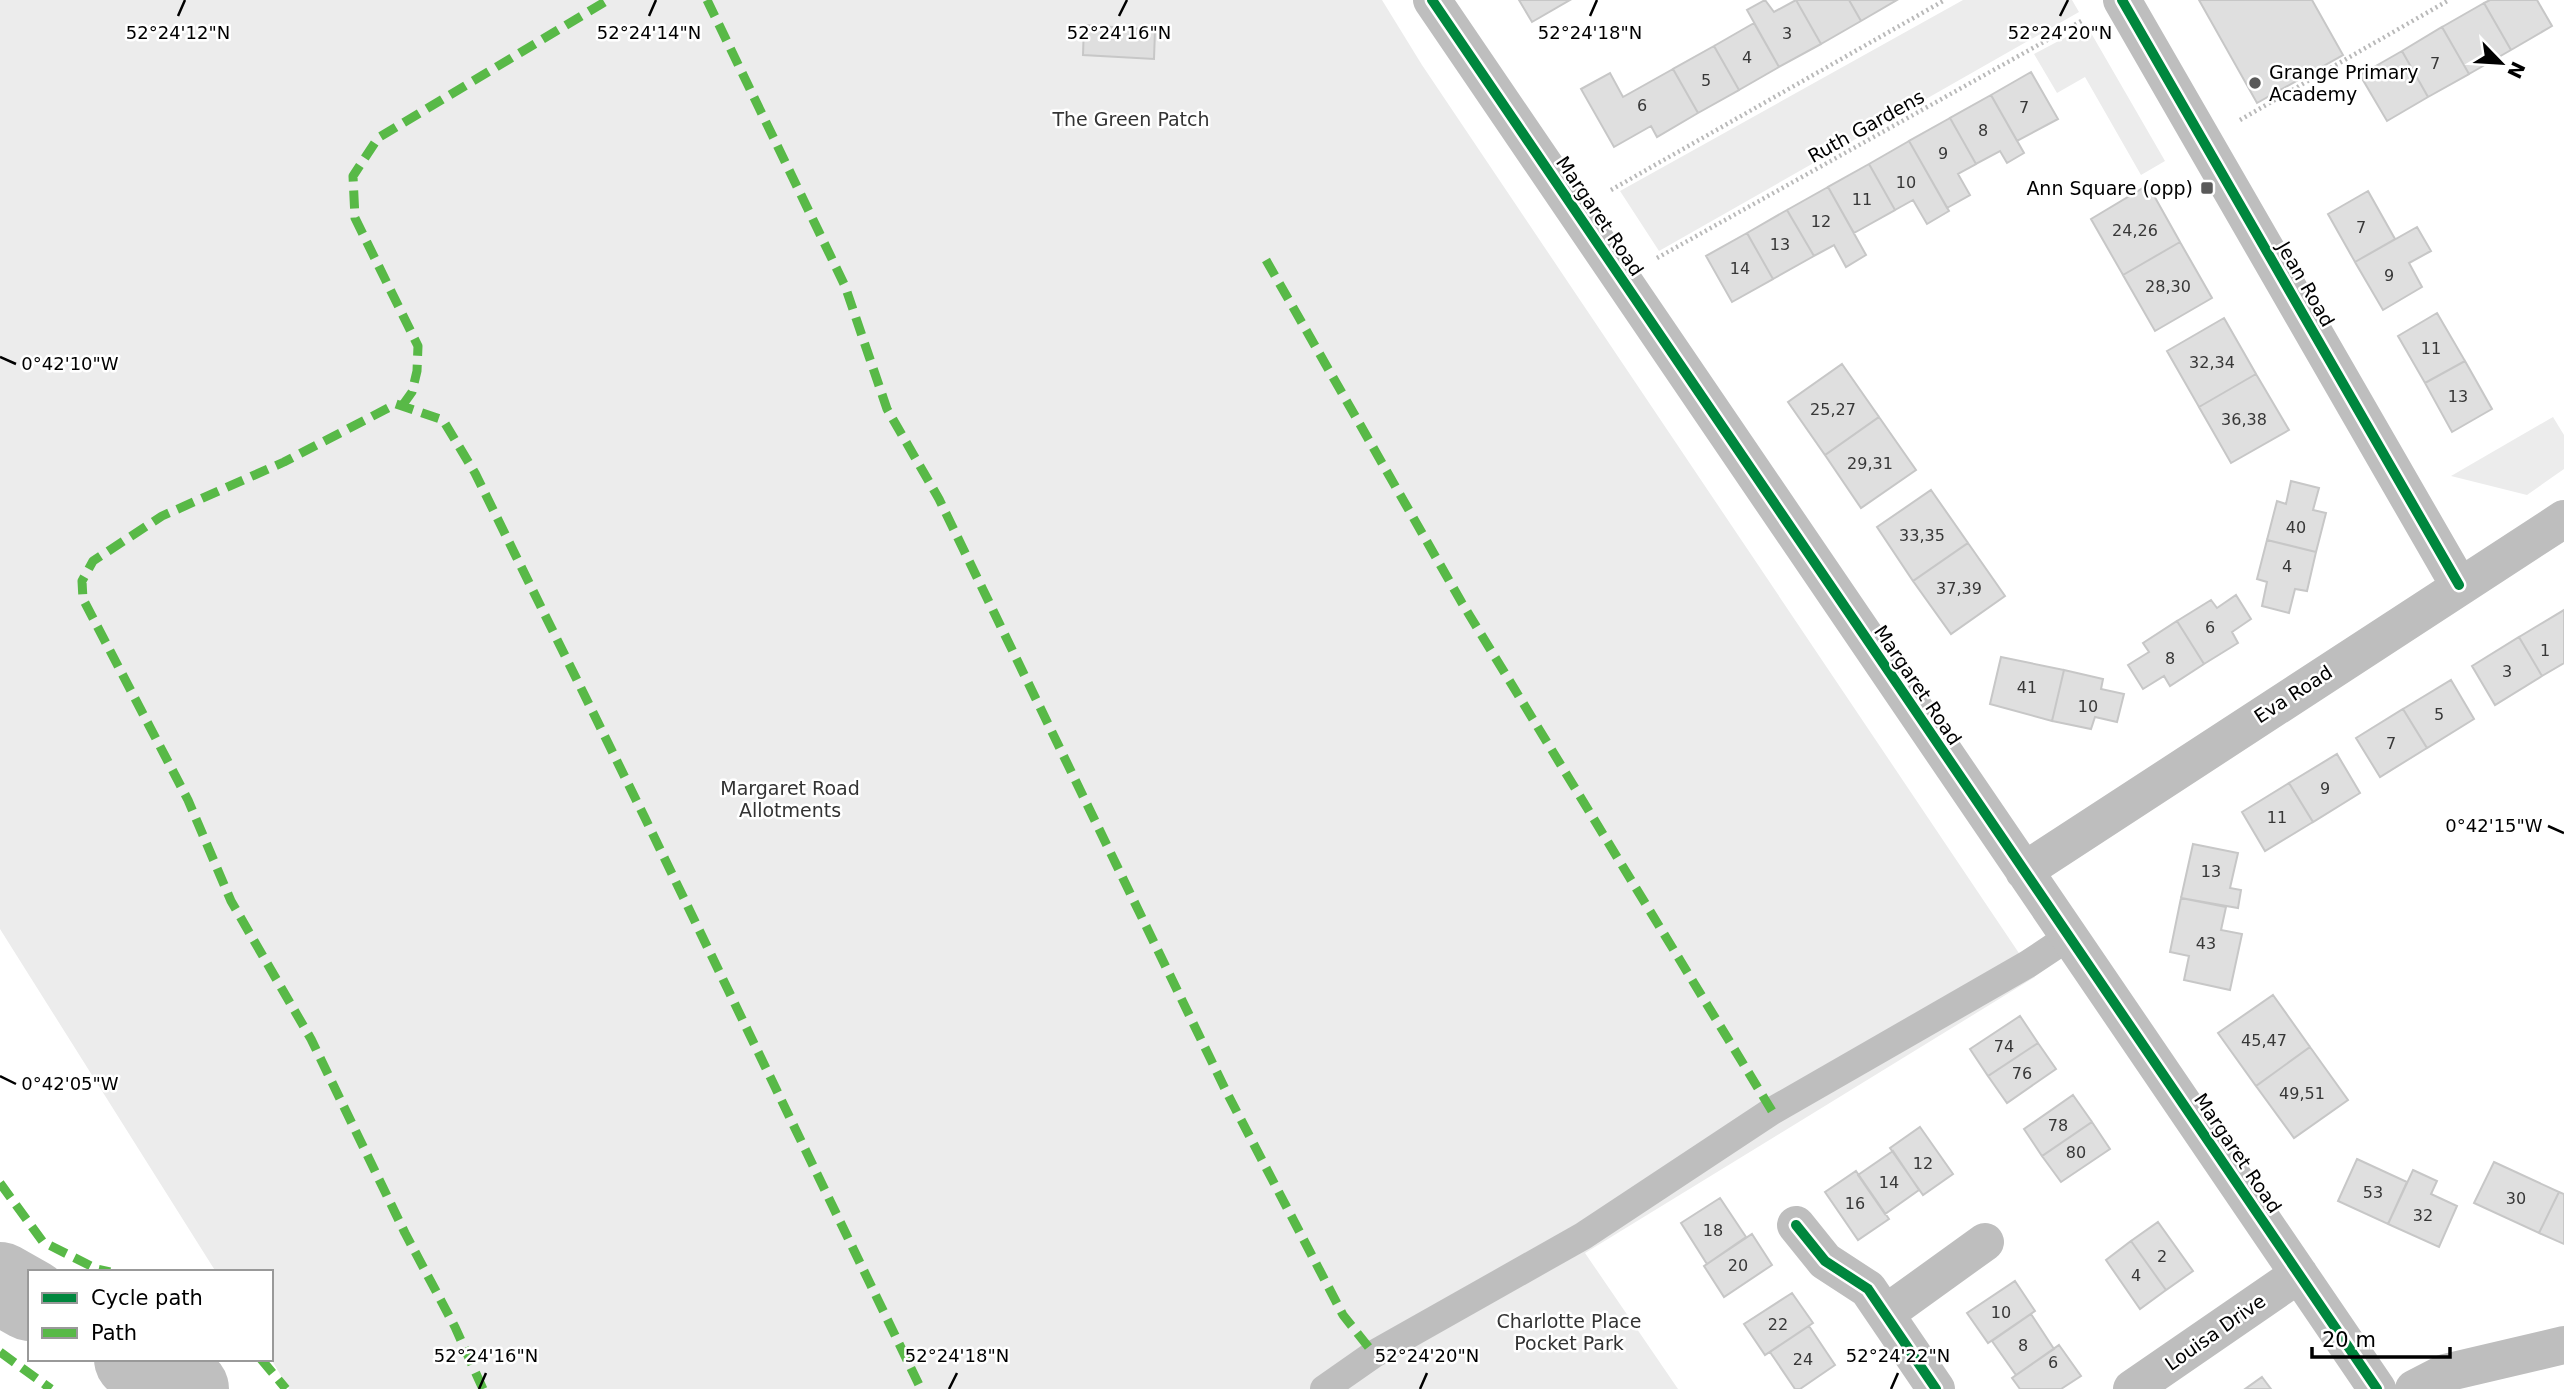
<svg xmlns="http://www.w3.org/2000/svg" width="2564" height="1389" viewBox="0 0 2564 1389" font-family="'DejaVu Sans',sans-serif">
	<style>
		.green { fill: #ececec }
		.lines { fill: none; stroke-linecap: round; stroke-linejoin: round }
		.river { stroke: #bfbfbf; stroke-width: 82 }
		.building { fill: #dfdfdf; stroke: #c7c7c7; stroke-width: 2 }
		.path { stroke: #b9b9b9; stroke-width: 4.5; stroke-dasharray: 2 3.5; stroke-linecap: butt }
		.service { stroke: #bebebe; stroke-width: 28 }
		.minor { stroke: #bebebe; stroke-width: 38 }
		.quiet { stroke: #58b947; stroke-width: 9; stroke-dasharray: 18 9; stroke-linecap: butt }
		.cycleway-casing { stroke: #fff; stroke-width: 15 }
		.cycleway { stroke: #00873e; stroke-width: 10 }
		.ticks { fill: none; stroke: #000; stroke-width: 2.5 }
		.poi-dot { fill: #595959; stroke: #fff; stroke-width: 2.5 }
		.labels { text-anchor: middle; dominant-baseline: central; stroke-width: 5; stroke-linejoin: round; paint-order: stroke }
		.number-label { font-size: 16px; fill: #383838 }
		.poi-label { font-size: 19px; fill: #000; stroke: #fff; text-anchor: start }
		.park-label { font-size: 19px; fill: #333; stroke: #fff }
		.street-label { font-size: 19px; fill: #000; stroke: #fff }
		.ticks-label { font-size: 18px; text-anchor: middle; fill: #000; stroke: #fff; stroke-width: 5; stroke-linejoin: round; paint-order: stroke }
	</style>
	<rect width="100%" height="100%" fill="#fff"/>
	<!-- green -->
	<path class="green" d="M0,0H1382L1422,65L2035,977L1585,1253L1678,1389H289L271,1359V1272H216L0,929Z
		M1963,0H2072L2079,12L1659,251L1620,191Z
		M2087,26L2165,161L2141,175L2085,77L2057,93L2034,54Z
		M2553,417L2564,435V469L2527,495L2451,476Z"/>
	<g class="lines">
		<!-- river -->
		<path class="river" d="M0,1283L30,1300
			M135,1359L188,1389"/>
	</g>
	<!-- building -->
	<path class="building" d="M1519,0H1570L1532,22Z
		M1765,0L1774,12L1796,0L1821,44L1779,67L1747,10Z
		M1796,0H1849L1861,21L1821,44Z
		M1849,0H1897L1861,21Z
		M2199,0H2312L2343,55L2257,103Z
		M2490,0H2537L2552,26L2511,50L2484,3Z
		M2484,3L2511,50L2469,74L2442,27Z
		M1754,23L1779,67L1739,90L1714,46Z
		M1084,25L1155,30L1154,59L1083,55Z
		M2442,27L2469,74L2428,97L2402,51Z
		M1714,46L1739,90L1698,113L1673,69Z
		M2402,51L2428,97L2387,121L2360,75Z
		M1673,69L1698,113L1657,137L1651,126L1614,147L1581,89L1610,73L1623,97Z
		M2031,72L2058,119L2017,141L1991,95Z
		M1991,95L2024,153L2007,163L2000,151L1976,164L1950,118Z
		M1950,118L1976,164L1958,174L1970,195L1947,208L1909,141Z
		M1909,141L1949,211L1927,224L1913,200L1895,210L1869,164Z
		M1869,164L1895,210L1854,233L1828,187Z
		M2148,185L2180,242L2123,275L2091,219Z
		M1828,187L1866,255L1846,267L1834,245L1814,256L1787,210Z
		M2368,191L2395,239L2355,262L2328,214Z
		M1787,210L1814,256L1773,279L1747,233Z
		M2417,227L2431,251L2409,263L2422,287L2383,310L2355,262Z
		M1747,233L1773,279L1732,302L1706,256Z
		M2180,242L2212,298L2155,331L2123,275Z
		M2437,313L2465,361L2425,383L2398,336Z
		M2224,318L2256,374L2199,407L2167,351Z
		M2465,361L2492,409L2452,432L2425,383Z
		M1842,364L1879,417L1825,455L1788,402Z
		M2256,374L2289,430L2231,463L2199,407Z
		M1879,417L1916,470L1861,508L1825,455Z
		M2291,481L2319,488L2313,510L2326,513L2316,552L2267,540L2277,501L2286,504Z
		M1931,490L1968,543L1913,581L1877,527Z
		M2267,540L2316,552L2307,591L2295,589L2289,613L2262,606L2267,582L2257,579Z
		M1968,543L2005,596L1951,634L1913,581Z
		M2236,595L2251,619L2232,632L2238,643L2204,664L2177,621L2211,600L2217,608Z
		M2564,610V663L2542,676L2519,637Z
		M2177,621L2204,664L2170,686L2164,676L2143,689L2128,665L2149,652L2143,643Z
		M2519,637L2542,676L2495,705L2472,666Z
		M2001,657L2064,670L2052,721L1990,704Z
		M2064,670L2103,679L2101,689L2124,694L2117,722L2095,717L2091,729L2052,721Z
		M2451,680L2474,719L2427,748L2403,709Z
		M2403,709L2427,748L2380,777L2356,738Z
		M2337,754L2360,793L2313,822L2289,783Z
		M2289,783L2313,822L2265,851L2242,812Z
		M2193,844L2238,853L2230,888L2241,890L2238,908L2181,898Z
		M2181,898L2226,907L2221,930L2242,934L2230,990L2184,980L2189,956L2170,952Z
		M2273,995L2310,1047L2256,1086L2218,1033Z
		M2020,1016L2038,1043L1988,1076L1970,1049Z
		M2038,1043L2056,1069L2007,1103L1988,1076Z
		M2310,1047L2348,1100L2294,1138L2256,1086Z
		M2073,1095L2092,1122L2042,1156L2024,1129Z
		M2092,1122L2110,1149L2061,1182L2042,1156Z
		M1920,1127L1953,1174L1923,1195L1890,1148Z
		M1893,1151L1919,1190L1885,1214L1858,1175Z
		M2357,1159L2407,1182L2388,1224L2338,1201Z
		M2494,1162L2559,1192L2539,1233L2474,1203Z
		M2413,1170L2437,1181L2431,1194L2457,1206L2439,1247L2388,1224Z
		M1856,1171L1889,1219L1858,1240L1825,1192Z
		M2559,1192L2564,1194V1244L2539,1233Z
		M1720,1198L1746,1237L1707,1264L1681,1223Z
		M2158,1222L2193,1271L2166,1290L2131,1241Z
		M1752,1234L1772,1265L1724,1297L1704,1266Z
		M2131,1241L2166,1290L2140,1309L2106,1260Z
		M2015,1281L2035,1311L1988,1343L1967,1313Z
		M1792,1293L1813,1323L1765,1355L1744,1324Z
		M2031,1314L2054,1349L2016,1375L1992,1341Z
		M1809,1326L1835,1365L1800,1389H1795L1770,1352Z
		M2059,1345L2081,1376L2061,1389H2020L2012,1378Z
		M2262,1377L2271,1389H2245Z"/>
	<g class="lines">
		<!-- path -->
		<path class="path" d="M2240,120L2449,0
			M1611,190L1945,0
			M1657,258L2083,20"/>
		<!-- service -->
		<path class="service" d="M1324,1389L1374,1354L1583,1236L1772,1111L2028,964L2070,936"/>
		<!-- minor -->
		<path class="minor" d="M1432,0L2377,1389
			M2122,0L2459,585
			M2024,871L2564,519
			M1796,1225L1825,1261L1868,1289L1936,1389
			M1885,1314L1985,1242
			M2132,1389L2299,1274
			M2414,1389L2445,1373L2564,1345"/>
		<!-- quiet -->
		<path class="quiet" d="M707,0L845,286L887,409L939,499L1227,1093L1343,1315L1374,1354
			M1266,260L1462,603L1772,1111
			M402,406L412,392L417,371L418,346L355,218L353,176L378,138L608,0
			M0,1183L43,1242L97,1269L110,1272
			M0,1352L51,1389
			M261,1359L286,1389
			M483,1389L455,1327L405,1233L311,1039L231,901L188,800L83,599L82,581L93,561L162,516L284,462L396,404L443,420L475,473L645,818L921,1389"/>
		<!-- cycleway casing -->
		<g class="cycleway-casing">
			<path id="cycleway" d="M1432,0L2377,1389
				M2122,0L2459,585
				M1796,1225L1825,1261L1868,1289L1936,1389"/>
		</g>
		<!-- cycleway -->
		<use href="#cycleway" class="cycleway"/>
	</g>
	<!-- ticks -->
	<path class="ticks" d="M178,16L185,0M649,16L656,0M1119,16L1127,0M1590,16L1597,0M2060,16L2068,0M0,357L16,364M2548,826L2564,833M0,1076L16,1084M479,1389L486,1373M949,1389L957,1373M1420,1389L1427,1373M1891,1389L1898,1373"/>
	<!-- markers -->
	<g class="poi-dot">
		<circle cx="2255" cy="83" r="7"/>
		<rect x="2200" y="181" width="14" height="14" rx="3.5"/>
	</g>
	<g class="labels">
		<!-- number labels -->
		<g class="number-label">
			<text x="1787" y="33">3</text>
			<text x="1747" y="57">4</text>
			<text x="2435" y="63">7</text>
			<text x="1706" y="80">5</text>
			<text x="1642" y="105">6</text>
			<text x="2024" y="107">7</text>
			<text x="1983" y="130">8</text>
			<text x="1943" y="153">9</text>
			<text x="1906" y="182">10</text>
			<text x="1862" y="199">11</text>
			<text x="1821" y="221">12</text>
			<text x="2361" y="227">7</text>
			<text x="2135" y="230">24,26</text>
			<text x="1780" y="244">13</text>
			<text x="1740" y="268">14</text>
			<text x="2389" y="275">9</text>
			<text x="2168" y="286">28,30</text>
			<text x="2431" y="348">11</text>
			<text x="2212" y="362">32,34</text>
			<text x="2458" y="396">13</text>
			<text x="1833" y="409">25,27</text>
			<text x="2244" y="419">36,38</text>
			<text x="1870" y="463">29,31</text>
			<text x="2296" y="527">40</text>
			<text x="1922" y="535">33,35</text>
			<text x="2287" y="566">4</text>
			<text x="1959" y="588">37,39</text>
			<text x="2210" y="627">6</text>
			<text x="2545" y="650">1</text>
			<text x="2170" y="658">8</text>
			<text x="2507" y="671">3</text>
			<text x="2027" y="687">41</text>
			<text x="2088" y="706">10</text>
			<text x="2439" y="714">5</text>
			<text x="2391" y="743">7</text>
			<text x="2325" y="788">9</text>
			<text x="2277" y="817">11</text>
			<text x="2211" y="871">13</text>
			<text x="2206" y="943">43</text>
			<text x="2264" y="1040">45,47</text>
			<text x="2004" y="1046">74</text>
			<text x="2022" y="1073">76</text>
			<text x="2302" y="1093">49,51</text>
			<text x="2058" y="1125">78</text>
			<text x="2076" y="1152">80</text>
			<text x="1923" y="1163">12</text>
			<text x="1889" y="1182">14</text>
			<text x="2373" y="1192">53</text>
			<text x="2516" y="1198">30</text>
			<text x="1855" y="1203">16</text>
			<text x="2423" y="1215">32</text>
			<text x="1713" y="1230">18</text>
			<text x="2162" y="1256">2</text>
			<text x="1738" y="1265">20</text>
			<text x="2136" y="1275">4</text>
			<text x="2001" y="1312">10</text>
			<text x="1778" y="1324">22</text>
			<text x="2023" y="1345">8</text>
			<text x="1803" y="1359">24</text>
			<text x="2053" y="1362">6</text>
		</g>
		<!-- poi labels -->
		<g class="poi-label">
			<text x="2269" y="72">Grange Primary<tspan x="2269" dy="22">Academy</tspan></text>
			<text x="2193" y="188" text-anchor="end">Ann Square (opp)</text>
		</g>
		<!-- park labels -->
		<g class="park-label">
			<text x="1131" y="119">The Green Patch</text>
			<text x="790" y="788">Margaret Road<tspan x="790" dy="22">Allotments</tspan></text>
			<text x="1569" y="1321">Charlotte Place<tspan x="1569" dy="22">Pocket Park</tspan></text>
		</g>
		<!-- street labels -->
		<g class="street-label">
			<text transform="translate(1866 126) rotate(-29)">Ruth Gardens</text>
			<text transform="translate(1600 216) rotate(56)">Margaret Road</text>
			<text transform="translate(2306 284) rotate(60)">Jean Road</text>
			<text transform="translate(1918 685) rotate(56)">Margaret Road</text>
			<text transform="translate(2293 694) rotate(-33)">Eva Road</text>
			<text transform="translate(2238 1153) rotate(56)">Margaret Road</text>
			<text transform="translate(2215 1332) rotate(-35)">Louisa Drive</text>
		</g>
	</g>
	<g class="ticks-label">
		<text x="178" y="39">52°24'12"N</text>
		<text x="649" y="39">52°24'14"N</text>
		<text x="1119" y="39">52°24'16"N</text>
		<text x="1590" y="39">52°24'18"N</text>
		<text x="2060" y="39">52°24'20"N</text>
		<text x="70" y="370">0°42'10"W</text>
		<text x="2494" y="832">0°42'15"W</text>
		<text x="70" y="1090">0°42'05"W</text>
		<text x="486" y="1362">52°24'16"N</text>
		<text x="957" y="1362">52°24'18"N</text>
		<text x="1427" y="1362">52°24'20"N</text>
		<text x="1898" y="1362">52°24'22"N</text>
	</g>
	<!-- legend -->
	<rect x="28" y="1270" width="245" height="91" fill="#ffffff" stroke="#999999" stroke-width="2"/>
	<rect x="42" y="1293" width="35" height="10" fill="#00873e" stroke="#999999" stroke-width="2"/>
	<text x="91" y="1305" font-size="21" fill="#000000">Cycle path</text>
	<rect x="42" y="1328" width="35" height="10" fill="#58b947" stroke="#999999" stroke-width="2"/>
	<text x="91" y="1340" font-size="21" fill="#000000">Path</text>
	<!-- north arrow -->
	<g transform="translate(2501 63) rotate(115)" stroke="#ffffff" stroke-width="5" paint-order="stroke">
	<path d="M0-5L12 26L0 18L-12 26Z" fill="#000000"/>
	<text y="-10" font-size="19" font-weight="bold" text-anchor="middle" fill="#000000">N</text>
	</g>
	<!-- scale -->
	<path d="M2312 1347v10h138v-10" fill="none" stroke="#000000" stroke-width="3.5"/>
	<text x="2322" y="1347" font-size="21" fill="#000000" stroke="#ffffff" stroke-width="5" paint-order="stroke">20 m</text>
</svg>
